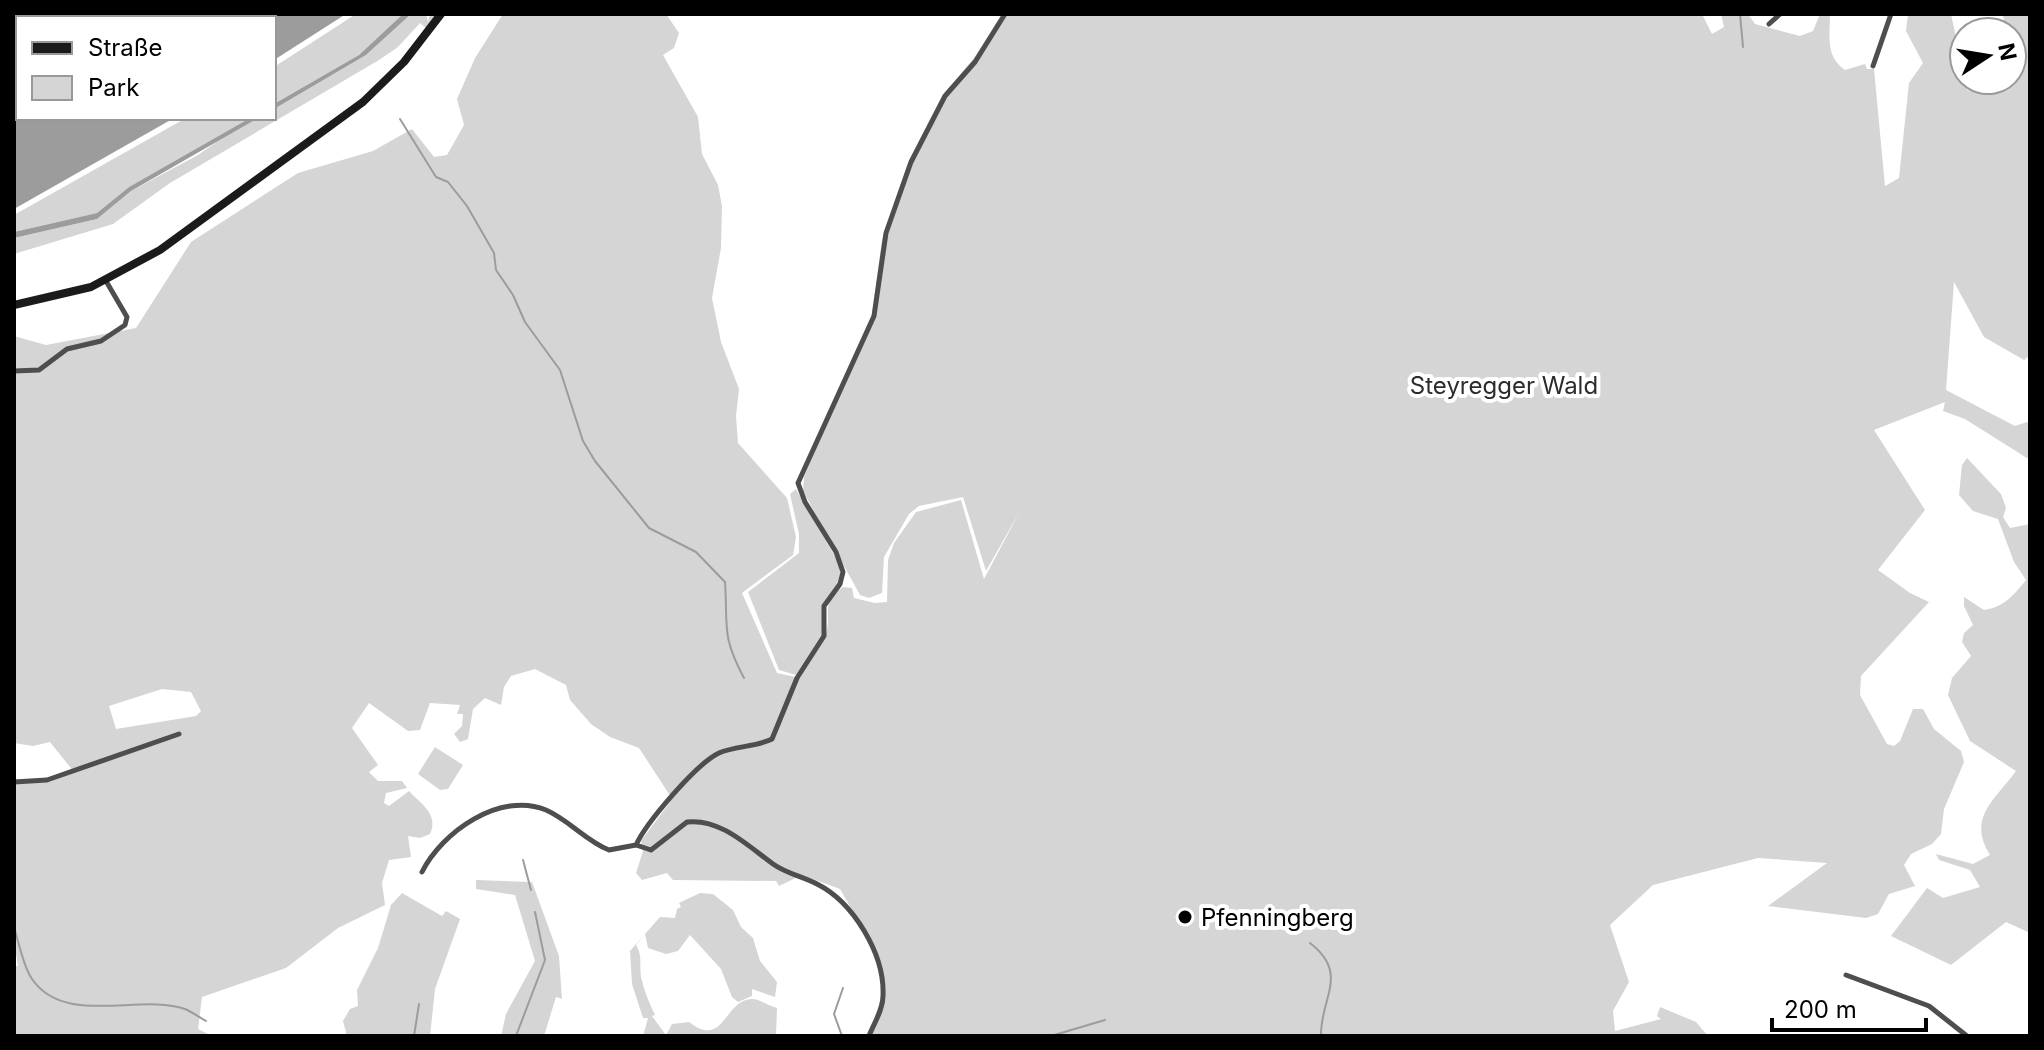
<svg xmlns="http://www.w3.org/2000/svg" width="2044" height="1050" viewBox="0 0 2044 1050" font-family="Inter,sans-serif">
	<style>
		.green { fill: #d5d5d5; fill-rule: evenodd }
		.water { fill: #9c9c9c }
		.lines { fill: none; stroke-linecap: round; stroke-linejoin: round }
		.stream { stroke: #9c9c9c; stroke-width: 2 }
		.ferry { stroke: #3d3d3d; stroke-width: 2; stroke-dasharray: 10 8; stroke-linecap: butt }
		.street { stroke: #4e4e4e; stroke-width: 5 }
		.secondary { stroke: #1b1b1b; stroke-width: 8 }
		.poi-dot { fill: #000; stroke: #fff; stroke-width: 3 }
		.labels { text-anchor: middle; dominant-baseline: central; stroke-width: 8; stroke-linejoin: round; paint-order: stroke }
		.park-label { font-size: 24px; fill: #2c2c2c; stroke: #fff }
		.poi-label { font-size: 24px; fill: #000; stroke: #fff; text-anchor: start }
	</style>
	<rect width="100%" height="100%" fill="#fff"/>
	<!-- green -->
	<path class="green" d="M356,14H403L359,55L274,104V67Z
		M411,14H426L428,22L430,14H436L426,28L420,23L398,47L379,60L170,183L113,224L14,254V238L97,219L131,191L198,155L228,134L258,118H274V109L366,55Z
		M503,14H666L679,33L674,48L663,55L698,117L702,154L718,185L722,206L721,248L712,298L721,342L739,389L736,416L738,443L787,498L796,537L793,555L742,593L777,673L800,678C808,665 817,652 824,638C835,615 817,606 843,587L852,588L854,598L875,603L887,602L888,560L894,543L916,512L961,500L984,579L1020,511L986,571L963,497L919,506L909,514L884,557L882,593L869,598L860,595L803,491L804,477L871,321L882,240L908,163L946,91L974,58L1002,14H1702L1712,34L1724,27L1721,14H1748L1755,24L1800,36L1813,31L1820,14H1830C1830,36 1825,56 1845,70L1865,64L1867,69H1874L1885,186L1899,178L1909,83L1923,63L1906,31L1908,14H1951L1967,90L1979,91L1978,84L1984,80H2012V32H2008L2002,14H2030V355L2024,360L1984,337L1954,282L1946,390L2015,426L2030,421V460L1965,419L1943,411L1945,402L1874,430L1925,510L1878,570L1910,593L1929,602L1861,676L1860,695L1887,744L1894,746L1900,741L1913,709H1923L1934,729L1961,751L1964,762L1944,809L1941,834L1932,844L1911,854L1904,865L1915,886L1889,894L1878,914L1866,918L1768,906L1827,863L1758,858L1653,885L1610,925L1629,982L1613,1011L1615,1031L1661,1019L1657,1016L1660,1007L1696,1022L1708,1036H871L885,998L876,951L840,889L802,875L779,886L776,881L673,880L667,873L642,880L636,873L643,851L641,841L676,794L671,797L639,748L610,737L591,724L570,700L566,685L535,669L511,676L504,687L501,705L485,698L473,709L468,739L460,742L454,734L462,726L463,714H457L460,705L430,703L420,730L408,731L369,703L352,728L378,765L369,772L378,781H402L407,788L386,793L384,803L389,806L409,791C421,804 439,814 430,834L420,838L408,836L411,857L389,860L382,883L385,905L338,928L286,968L202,997L198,1029L212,1036H14V966H18L14,941V784L48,782L74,772L50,742L33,746L14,743V336L46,345L136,328L191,242L298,173L373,151L412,129L434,157L447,155L464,125L457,99L475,58ZM162,689L191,692L201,711L196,716L116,729L109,706Z
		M186,118H250L129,187L97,213L14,232V215Z
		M1967,458L2001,494L2006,508L2003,517L2010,528L2030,524V933L2006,922L1951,965L1891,936L1927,888L1943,898L1980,887L1970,870L1939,860L1936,854L1973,864L1990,855C1967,818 1994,801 2016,771L1970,741L1948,695L1952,678L1971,656L1962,642L1964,633L1973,625L1964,606V597L1984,610C2004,607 2014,595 2026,580L2014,562L1998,519L1973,511L1959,495L1962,465Z
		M796,489L841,567L839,584L822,606V637L796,675L779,670L748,592L799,553V534L790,494Z
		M435,747L463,765L448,789L440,790L418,774Z
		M476,880L532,882L559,956L562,999L556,997L544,1036H501L506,1014L535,961L515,895L476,889Z
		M402,893L442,916L446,911L460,919L435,989L430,1036H347L343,1021L350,1009L358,1006L357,990L378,948L391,905Z
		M700,893L713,894L733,910L741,927L753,938L760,961L777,982L775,997L752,989V996L738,1002L732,997L721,969L690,935L678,951L666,954L648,948L645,934L636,945C643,956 639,965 641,977C644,990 649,1003 655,1015L652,1016L666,1035L672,1024L689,1022C725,1050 724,998 753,999C761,1000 769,1006 777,1008L776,1036H643L648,1018H643L632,984L630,951L660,917L675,918L677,909L681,907L679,903Z"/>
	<!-- water -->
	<path class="water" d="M14,14H346L274,60V18H18V118H174L14,209Z
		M403,14H411L366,55L274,109V104L359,55Z
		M250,118H258L131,191L97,219L14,238V232L97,213L129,187Z"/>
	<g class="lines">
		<!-- stream -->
		<path class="stream" d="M1740,14L1743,47
			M400,119L436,177L448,182L467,206L494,253L496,270L513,295L525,322L560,370L583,441L595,461L649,528L696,552L725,582C728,627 721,635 744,678
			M523,860L531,890
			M14,927C19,943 23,966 32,979C65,1027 140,993 185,1009C192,1012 199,1017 206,1021
			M1310,943C1350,974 1320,998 1321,1036
			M414,1036L419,1004
			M516,1036L545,960L535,912
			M842,1036L834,1014L843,988
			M1051,1036L1105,1020"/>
		<!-- ferry -->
		<path class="ferry" d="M97,18L105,14
			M14,62L18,60"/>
		<!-- street -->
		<path class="street" d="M1769,24L1780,14
			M1873,66L1891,14
			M14,371L39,370L67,349L101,341L125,325L127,317L106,281
			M14,782L47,780L179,734
			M636,845C646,823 696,764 719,753C735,746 756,747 772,739L797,678L824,636V606L840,584L843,572L836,552L805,502L798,483L874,316L886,233L911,162L945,96L975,62L1005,14
			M422,872C442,832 500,791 546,810C569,820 586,841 609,850L636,845L651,850L687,822C720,818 748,846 773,864C787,874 802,876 817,884C853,902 885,954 883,996C883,1010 874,1023 869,1036
			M1846,975L1929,1006L1967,1036"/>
		<!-- secondary -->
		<path class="secondary" d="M14,305L91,287L160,250L363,102L404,62L441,14"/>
	</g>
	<!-- markers -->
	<circle class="poi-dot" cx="1185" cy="917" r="8"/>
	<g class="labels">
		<!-- park labels -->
		<g class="park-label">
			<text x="1504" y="385">Steyregger Wald</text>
		</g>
		<!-- poi labels -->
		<g class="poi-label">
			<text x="1201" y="917">Pfenningberg</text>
		</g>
	</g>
	<!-- border -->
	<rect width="2044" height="1050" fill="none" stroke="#000000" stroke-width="32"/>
	<!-- legend -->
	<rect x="16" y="16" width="260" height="104" fill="#ffffff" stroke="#999999" stroke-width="2"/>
	<rect x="32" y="42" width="40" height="12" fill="#1b1b1b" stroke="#999999" stroke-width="2"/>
	<text x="88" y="56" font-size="24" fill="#000000">Straße</text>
	<rect x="32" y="76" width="40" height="24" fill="#d5d5d5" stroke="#999999" stroke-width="2"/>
	<text x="88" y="96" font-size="24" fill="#000000">Park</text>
	<!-- north arrow -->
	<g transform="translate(1988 56) rotate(78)"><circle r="38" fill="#ffffff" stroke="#999999" stroke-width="2"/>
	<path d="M0-6L14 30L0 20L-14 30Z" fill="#000000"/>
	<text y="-12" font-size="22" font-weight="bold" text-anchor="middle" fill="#000000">N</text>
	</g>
	<!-- scale -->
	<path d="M1772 1018v12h154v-12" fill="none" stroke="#000000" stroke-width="4"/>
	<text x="1784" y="1018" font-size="24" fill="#000000" stroke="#ffffff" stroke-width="6" paint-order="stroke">200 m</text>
</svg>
